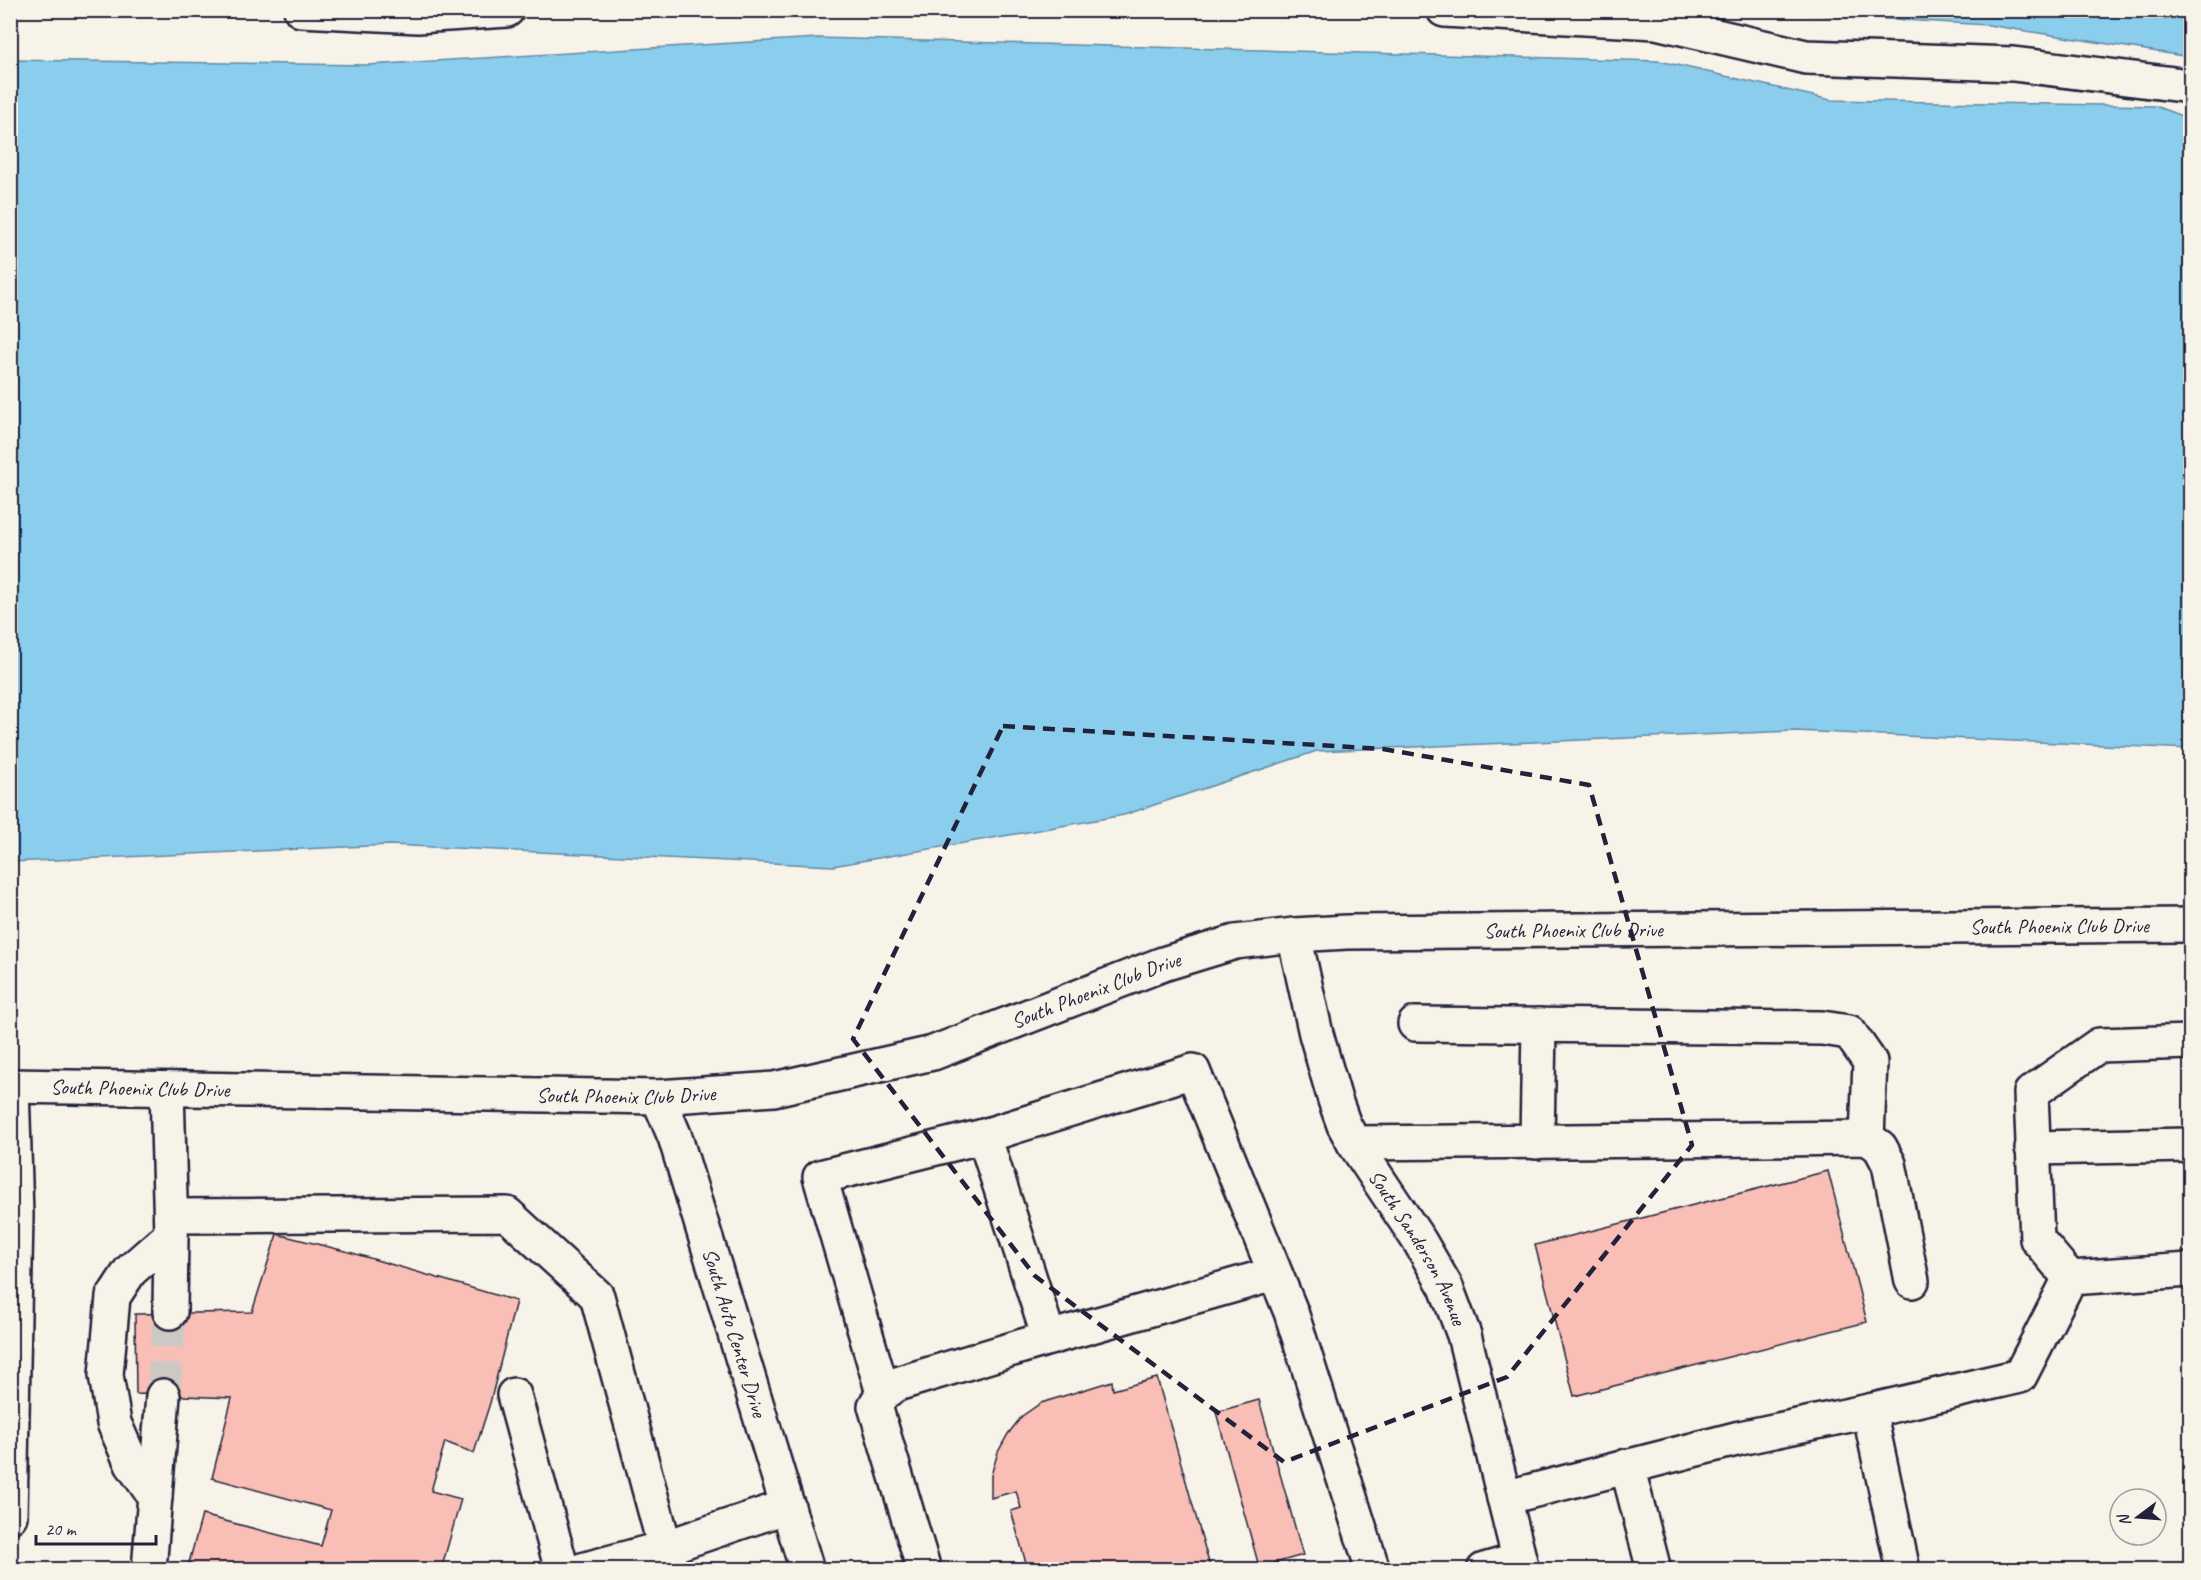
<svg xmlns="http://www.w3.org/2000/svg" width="2201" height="1580" viewBox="0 0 2201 1580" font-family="Caveat,sans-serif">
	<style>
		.water { fill: #8bcdec; stroke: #6189a5; stroke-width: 1.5 }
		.building { fill: #f9beb5; stroke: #22223b; stroke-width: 1.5 }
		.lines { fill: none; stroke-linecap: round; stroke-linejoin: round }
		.minor-tunnel { stroke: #ccc9c5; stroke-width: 33; stroke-dasharray: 33 16; stroke-linecap: butt }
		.minor-casing { stroke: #22223b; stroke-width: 38 }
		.minor { stroke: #f7f3e8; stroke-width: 33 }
		.marked { fill: none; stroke: #22223b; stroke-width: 4.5; stroke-dasharray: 12 8; stroke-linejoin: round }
		.labels { text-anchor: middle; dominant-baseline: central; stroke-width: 4.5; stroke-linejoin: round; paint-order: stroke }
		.street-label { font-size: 21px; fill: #22223b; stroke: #f7f3e8 }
	</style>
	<rect width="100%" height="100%" fill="#f7f3e8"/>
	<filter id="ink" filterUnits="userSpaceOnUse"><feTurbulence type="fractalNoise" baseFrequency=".0167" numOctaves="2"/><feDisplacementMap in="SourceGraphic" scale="12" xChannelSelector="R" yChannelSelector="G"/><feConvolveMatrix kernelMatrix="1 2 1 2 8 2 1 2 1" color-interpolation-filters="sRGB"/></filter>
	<g filter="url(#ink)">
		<!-- water -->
		<path class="water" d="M1748,11H2190V57L1988,25Z
			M818,38L1659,61L1831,100L2155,106L2190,119V749L1795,731L1317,751L1124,815L833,866L390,845L11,862V60L367,65Z"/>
		<!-- building -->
		<path class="building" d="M1828,1171L1867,1322L1574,1396L1535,1245Z
			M277,1234L349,1252L516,1301L490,1403L474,1453L445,1442L431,1491L461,1499L441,1570H187L202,1515L321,1546L331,1510L212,1478L232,1398L136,1394L135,1314L252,1312Z
			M1157,1378L1211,1570H1028L1011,1511L1021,1508L1016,1491L991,1498V1475L998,1452L1008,1434L1022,1416L1041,1403L1112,1381L1113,1390Z
			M1259,1400L1303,1555L1275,1563L1277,1570H1260L1216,1412Z"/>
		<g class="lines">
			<!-- minor-tunnel -->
			<path class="minor-tunnel" d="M163,1396L170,1312"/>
			<!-- minor casing -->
			<g class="minor-casing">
				<g id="minor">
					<path d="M301,10L418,16L507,10"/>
					<path d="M1444,10L1656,22L1806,57L2013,64L2190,86"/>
					<path id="s1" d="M1294,935L1316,1034L1335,1100L1344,1125L1354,1143L1420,1242L1446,1287L1464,1335L1522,1570"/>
					<path d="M1415,1024L1822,1028L1849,1032L1870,1062L1867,1138"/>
					<path d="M2190,1042L2099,1045L2031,1093L2037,1239L2070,1278L2190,1270"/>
					<path id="s2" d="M10,1086L658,1097L774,1089L933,1053L1163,964L1235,942L1294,935L1347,932L2190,925"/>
					<path d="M167,1089L171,1235L170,1312"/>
					<path id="s3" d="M658,1097L675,1137L807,1570"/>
					<path d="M984,1136L1049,1338"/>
					<path d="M1537,1142L1539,1025"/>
					<path d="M1354,1143L1867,1138L1880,1147L1889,1164L1912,1281"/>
					<path d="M2032,1148L2190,1145"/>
					<path d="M171,1216L507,1214L597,1296L671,1570"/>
					<path d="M883,1393L820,1177L984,1136L1193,1071L1291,1312L1373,1570"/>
					<path d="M514,1395L562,1570"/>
					<path d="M1869,1411L2020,1376L2070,1278"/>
					<path d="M1627,1466L1654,1570"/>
					<path d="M155,1497L132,1464L114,1423L106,1375L113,1297L130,1271L171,1235"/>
					<path d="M1504,1498L1740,1438L1869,1411L1903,1570"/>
					<path d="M10,1516L16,1215L12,1086"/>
					<path d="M149,1570L163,1396"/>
					<path d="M582,1570L664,1548L788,1506"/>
					<path d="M924,1570L875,1406L883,1393L897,1384L1049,1338L1274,1274"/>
					<path d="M1484,1570L1519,1560"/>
				</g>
			</g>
			<!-- minor -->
			<use href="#minor" class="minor"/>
		</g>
	</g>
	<!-- marked area -->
	<path class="marked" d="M1003,726L1383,749L1589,785L1692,1145L1507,1377L1284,1462L1035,1276L853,1039Z"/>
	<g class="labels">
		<!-- street labels -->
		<g class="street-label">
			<text stroke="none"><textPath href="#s2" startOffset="2074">South Phoenix Club Drive</textPath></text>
			<text stroke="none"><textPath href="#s2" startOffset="1588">South Phoenix Club Drive</textPath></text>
			<text stroke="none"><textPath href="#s2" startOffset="1102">South Phoenix Club Drive</textPath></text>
			<text stroke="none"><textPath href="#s2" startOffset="130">South Phoenix Club Drive</textPath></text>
			<text stroke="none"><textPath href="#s2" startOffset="616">South Phoenix Club Drive</textPath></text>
			<text stroke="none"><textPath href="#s1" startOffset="340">South Sanderson Avenue</textPath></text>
			<text stroke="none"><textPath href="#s3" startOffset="248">South Auto Center Drive</textPath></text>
		</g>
	</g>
	<!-- margin -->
	<rect width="2201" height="1580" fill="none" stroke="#f7f3e8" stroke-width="36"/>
	<rect x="18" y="18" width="2165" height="1544" fill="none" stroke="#22223b" stroke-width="2" filter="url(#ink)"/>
	<!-- north arrow -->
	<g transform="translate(2138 1517) rotate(254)"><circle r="28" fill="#f7f3e8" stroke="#a29fa3" stroke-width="1.5"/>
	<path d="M0-4.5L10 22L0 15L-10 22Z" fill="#22223b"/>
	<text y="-9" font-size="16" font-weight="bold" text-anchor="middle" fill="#22223b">N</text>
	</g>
	<!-- scale -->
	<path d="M36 1535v9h120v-9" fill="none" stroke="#22223b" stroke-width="3"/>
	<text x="45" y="1535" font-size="18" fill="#22223b" stroke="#f7f3e8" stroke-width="4.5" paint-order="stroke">20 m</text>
</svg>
